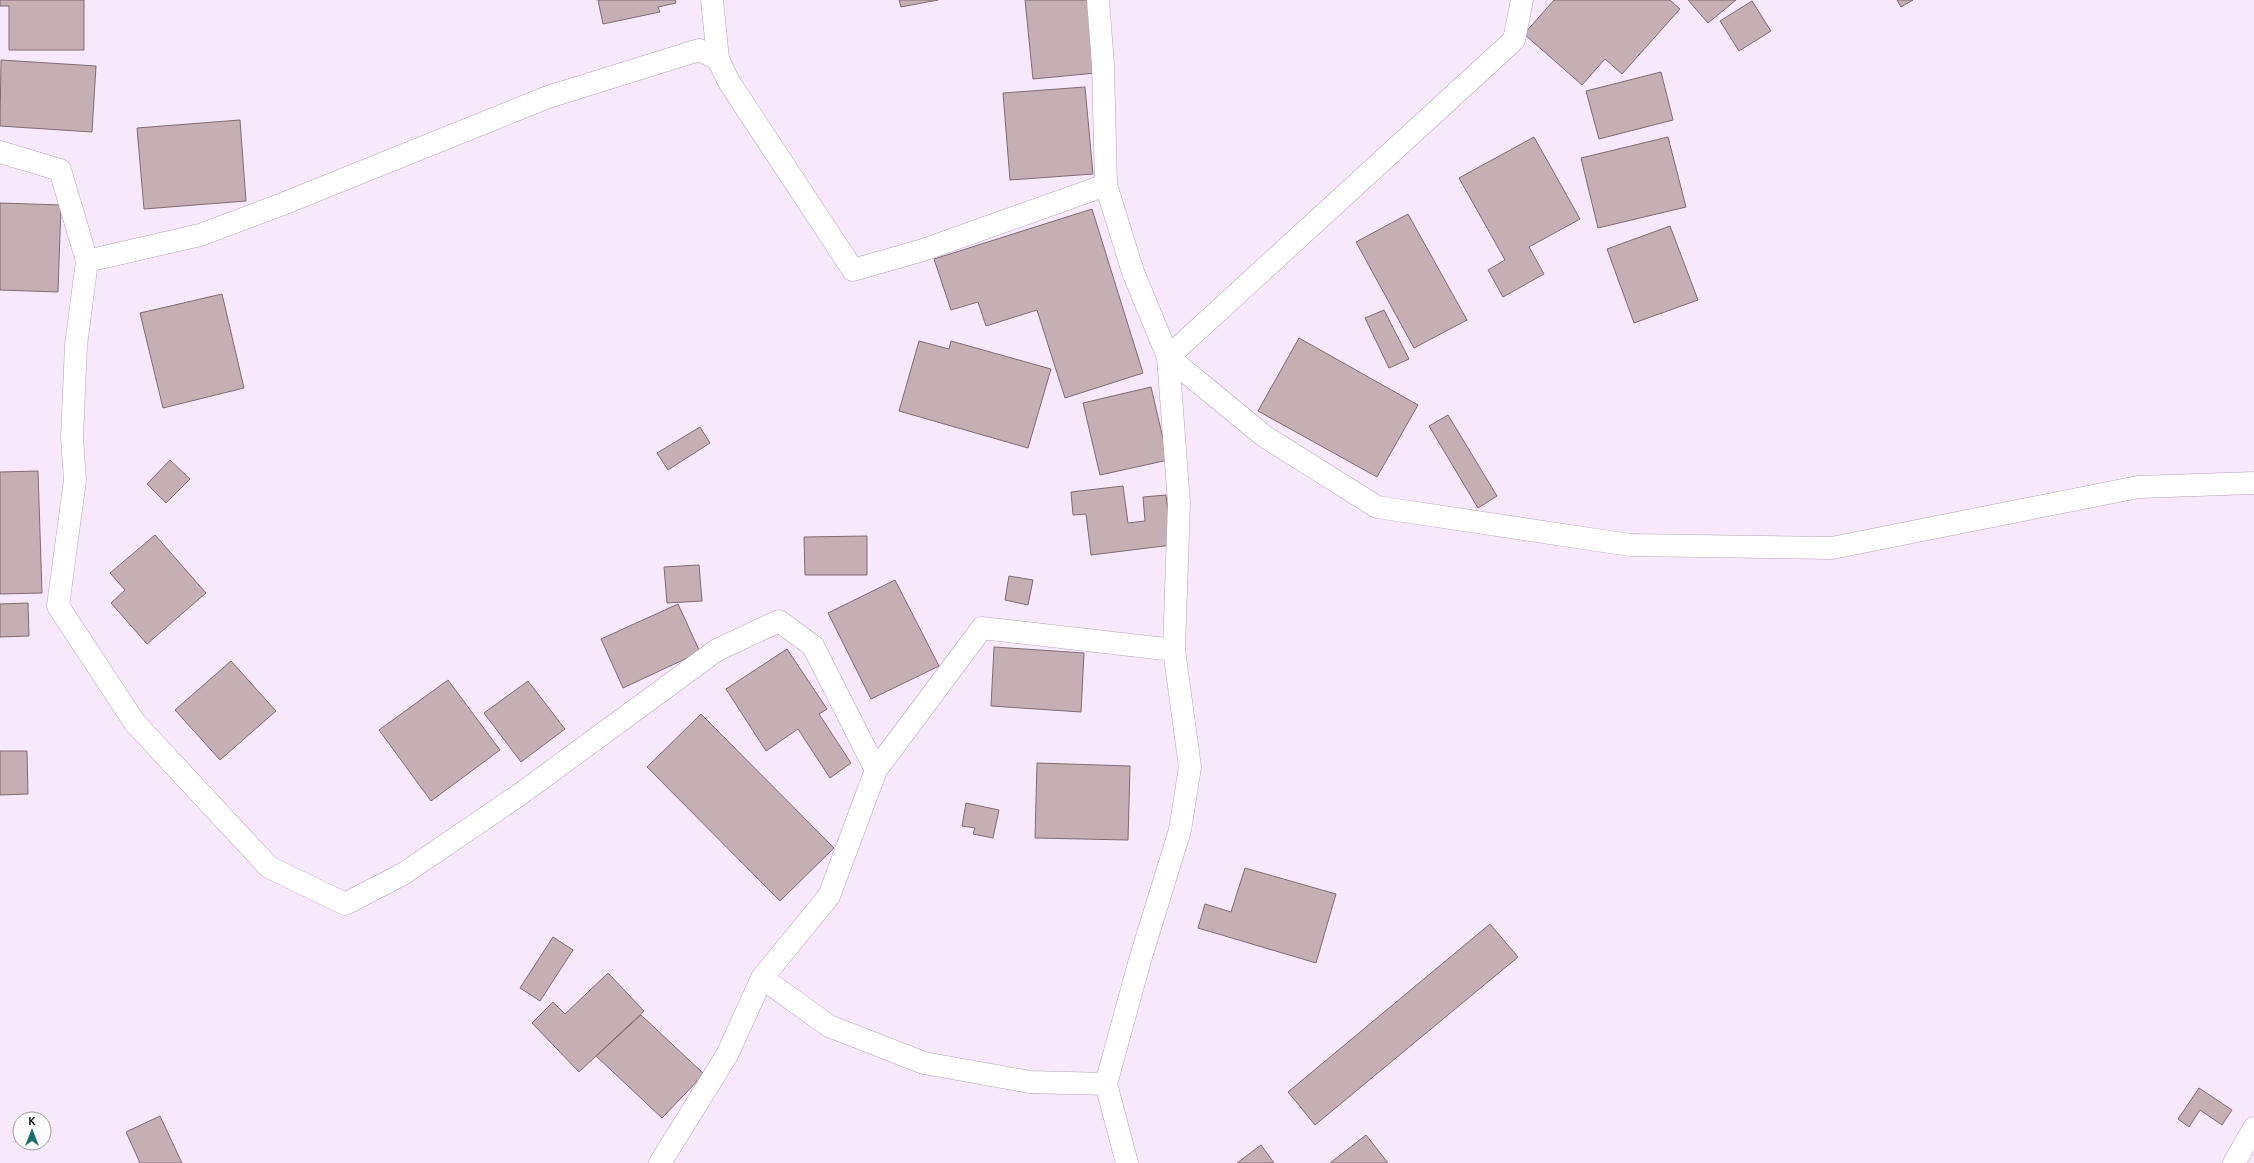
<svg xmlns="http://www.w3.org/2000/svg" width="2254" height="1163" viewBox="0 0 2254 1163" font-family="Ubuntu,sans-serif">
	<style>
		.building { fill: #c6aeb5; stroke: #816b71 }
		.lines { fill: none; stroke-linecap: round; stroke-linejoin: round }
		.street-casing { stroke: #b2a4b5; stroke-width: 23 }
		.street { stroke: #fff; stroke-width: 22 }
	</style>
	<rect width="100%" height="100%" fill="#f7e9fb"/>
	<!-- building -->
	<path class="building" d="M0,0H84V50H9V6H0Z
		M598,0H675L676,3L658,7L660,12L603,24Z
		M899,0H938L901,7Z
		M1025,0H1088L1096,73L1033,79Z
		M1554,0H1670L1680,9L1622,74L1605,59L1582,85L1524,34Z
		M1688,0H1736L1708,23Z
		M1897,0H1913L1901,7Z
		M1752,1L1771,31L1739,51L1720,21Z
		M1,60L96,66L92,132L0,126Z
		M1661,72L1673,120L1599,139L1586,91Z
		M1085,87L1093,174L1010,180L1003,93Z
		M240,120L246,201L144,209L137,128Z
		M1534,137L1580,219L1529,247L1544,274L1503,297L1488,270L1505,260L1459,178Z
		M1668,137L1686,207L1598,228L1581,158Z
		M0,203L61,205L58,292L0,290Z
		M1092,209L1143,373L1065,398L1037,310L986,326L978,302L951,310L934,259Z
		M1408,214L1467,320L1414,348L1356,242Z
		M1670,226L1698,300L1634,323L1607,249Z
		M222,294L244,388L163,408L140,313Z
		M1384,310L1409,359L1389,368L1365,318Z
		M1299,338L1418,405L1377,477L1258,411Z
		M919,341L949,349L951,341L1051,369L1028,448L899,411Z
		M1151,387L1168,460L1100,475L1083,403Z
		M1448,415L1497,496L1478,508L1429,426Z
		M700,427L710,443L668,470L657,453Z
		M170,460L190,479L166,503L147,484Z
		M38,471L42,593L0,594V472Z
		M1123,486L1128,523L1145,521L1143,497L1166,495L1172,545L1091,555L1086,514L1073,515L1071,492Z
		M155,535L206,593L147,644L111,603L125,590L110,573Z
		M867,536V575H805L804,537Z
		M699,565L702,601L667,603L664,567Z
		M1009,576L1033,580L1028,605L1005,600Z
		M895,580L939,666L871,699L828,613Z
		M28,603L29,636L0,637V604Z
		M678,604L700,652L623,688L601,639Z
		M994,647L1084,653L1081,712L991,706Z
		M787,649L827,709L819,714L851,763L830,778L798,729L766,751L726,689Z
		M231,661L276,711L220,760L175,710Z
		M448,680L500,750L431,801L379,730Z
		M528,681L565,729L521,762L484,713Z
		M701,714L834,848L780,901L647,767Z
		M0,751H27L28,794L0,795Z
		M1037,763L1130,766L1128,840L1035,838Z
		M966,803L999,810L993,838L973,834L975,828L962,826Z
		M1245,868L1336,894L1316,963L1198,928L1205,904L1231,912Z
		M1490,924L1518,957L1315,1125L1288,1092Z
		M553,937L573,950L540,1001L520,988Z
		M608,973L644,1011L579,1072L532,1023L553,1002L565,1014Z
		M641,1015L704,1074L662,1118L596,1056Z
		M2199,1088L2232,1110L2222,1125L2200,1110L2189,1127L2178,1119Z
		M160,1116L182,1163H140L126,1132Z
		M1366,1135L1388,1163H1330Z
		M1261,1145L1274,1163H1237Z"/>
	<g class="lines">
		<!-- street casing -->
		<g class="street-casing">
			<path id="street" d="M712,0L718,59
				M1098,0L1103,65L1106,185L1133,272L1168,357L1179,503L1174,650L1190,767L1180,830L1140,960L1106,1084L1127,1163
				M1522,0L1514,40L1168,357L1264,436L1377,507L1630,545L1832,548L2138,487L2254,483
				M0,152L60,170L87,261L76,345L72,438L75,480L58,606L135,723L269,867L345,904L403,874L519,795L717,650L779,621L813,646L876,770
				M87,261L200,235L280,205L548,97L699,50L718,59L729,82L853,270L923,250L1106,185
				M762,978L829,1026L924,1063L1030,1082L1106,1084
				M660,1163L727,1055L762,978L829,896L876,770L982,628L1174,650
				M2234,1163L2254,1128"/>
		</g>
		<!-- street -->
		<use href="#street" class="street"/>
	</g>
	<!-- north arrow -->
	<g transform="translate(32 1131)"><circle r="19" fill="#fefbfe" stroke="#9f9ba0"/>
	<path d="M0-3L7 15L0 10L-7 15Z" fill="#206c6c"/>
	<text y="-6" font-size="11" font-weight="bold" text-anchor="middle" fill="#100c12">K</text>
	</g>
</svg>
